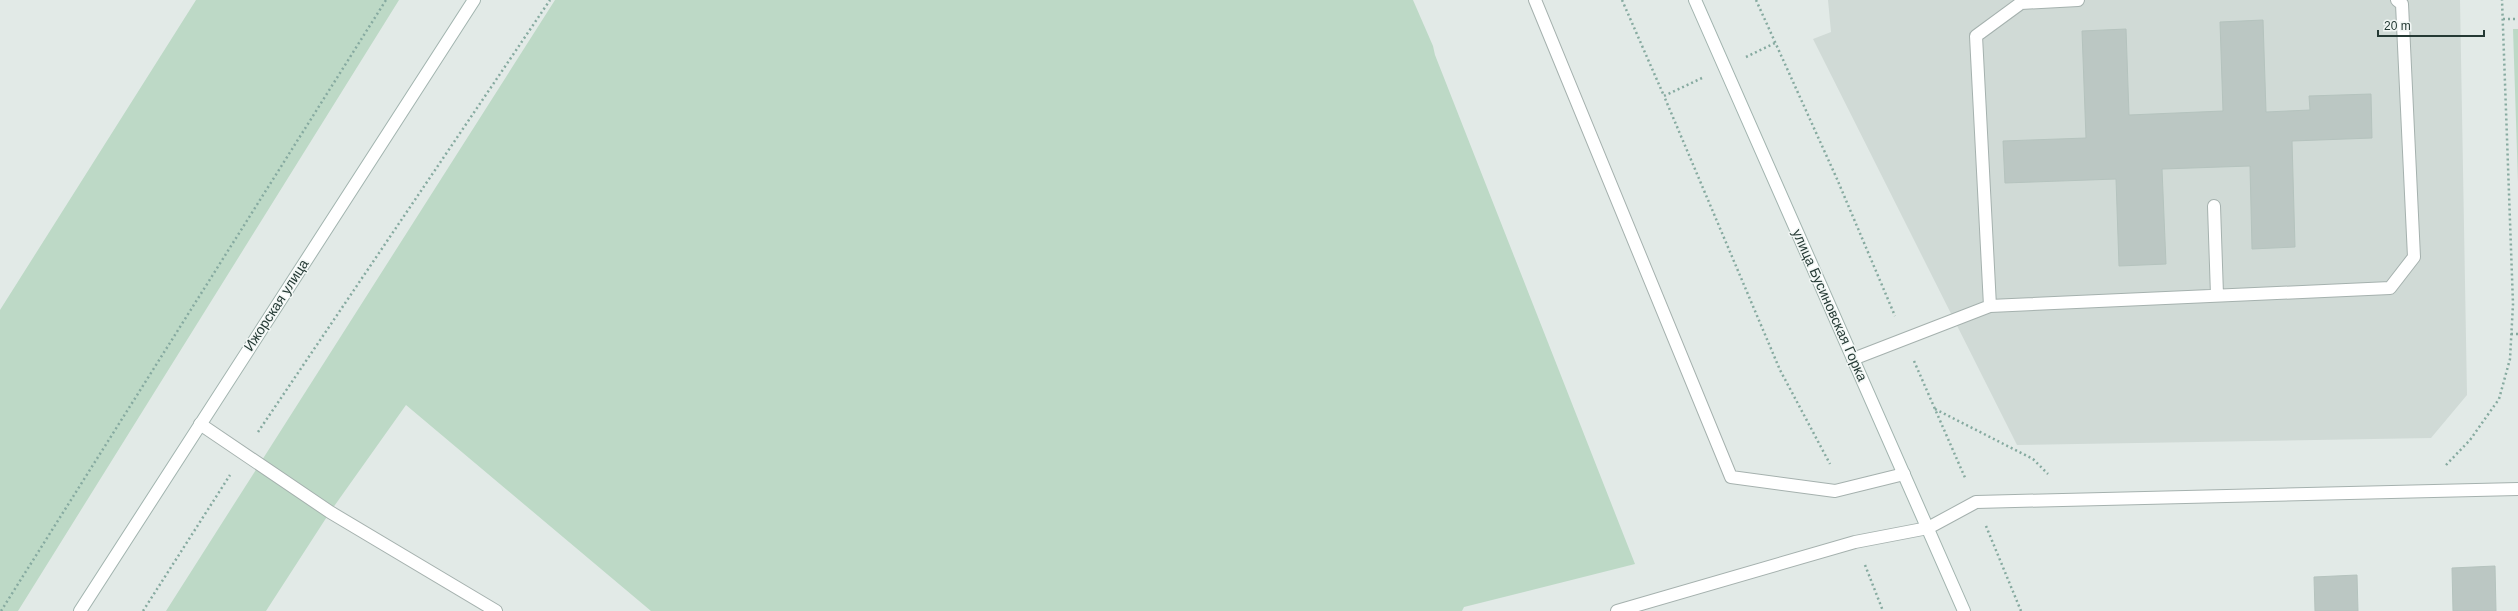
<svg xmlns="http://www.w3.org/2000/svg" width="2518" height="611" viewBox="0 0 2518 611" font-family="Helvetica,sans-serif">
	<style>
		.built { fill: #d0dad6 }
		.green { fill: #bdd9c6 }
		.building { fill: #bbc7c3; stroke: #b5c3be }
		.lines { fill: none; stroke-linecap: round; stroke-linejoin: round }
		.lane-casing { stroke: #a5b1ae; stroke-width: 14 }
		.secondary-casing { stroke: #a2b4af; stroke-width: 14 }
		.path { stroke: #86aaa0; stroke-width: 2.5; stroke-dasharray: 2 3; stroke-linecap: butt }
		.lane { stroke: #fff; stroke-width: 12 }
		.secondary { stroke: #fff; stroke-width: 12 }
		.labels { text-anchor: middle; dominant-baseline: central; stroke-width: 3; stroke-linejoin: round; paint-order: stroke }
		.street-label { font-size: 14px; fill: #243934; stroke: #f2f7f5 }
	</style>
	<rect width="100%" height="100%" fill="#e2eae7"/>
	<!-- built -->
	<path class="built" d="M1828,0H2460L2467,395L2431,438L2017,445L1813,39L1831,32Z"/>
	<!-- green -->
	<path class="green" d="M196,0H399L18,611H0V310Z
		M555,0H1413L1433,46L1435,55L1635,564L1464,607L1462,611H651L406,405L330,512L266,611H166Z
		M2513,29H2518V183Z"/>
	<!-- building -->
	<path class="building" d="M2263,20L2266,112L2310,110L2309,96L2371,94L2372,138L2292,141L2295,247L2252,249L2250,166L2162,169L2166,264L2119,266L2116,179L2005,183L2003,141L2086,138L2082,31L2126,29L2129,115L2223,111L2220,22Z
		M2495,566L2496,611H2453L2452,568Z
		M2357,575L2358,611H2315L2314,577Z"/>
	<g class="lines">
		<!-- lane casing -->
		<g class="lane-casing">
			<path id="lane" d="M1535,0L1731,477L1835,491L1904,474
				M2214,206L2217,295
				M1990,306L1976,36L2021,3L2078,0
				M1853,359L1990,306L2390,288L2414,257L2402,4L2397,0
				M200,424L330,512L496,611
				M1617,611L1855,542L1928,528L1976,502L2518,489"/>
		</g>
		<!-- secondary casing -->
		<g class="secondary-casing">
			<path id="secondary" d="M1695,0L1964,611
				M80,611L474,0"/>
		</g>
		<!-- path -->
		<path class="path" d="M1622,0L1664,96
			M1756,0L1837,179L1895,316
			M2503,19H2518
			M1746,57L1775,43
			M1702,78L1664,96L1780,370L1830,464
			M2511,334H2518
			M1914,361L1966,480
			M1935,409L2033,459L2048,474
			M258,432L550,0
			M2446,465L2470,440L2499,399L2510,359L2513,304L2502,0
			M1986,526L2021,611
			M1865,565L1883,611
			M1,611L386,0
			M143,611L230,475"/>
		<!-- lane -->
		<use href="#lane" class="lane"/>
		<!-- secondary -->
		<use href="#secondary" class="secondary"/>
	</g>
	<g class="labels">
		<!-- street labels -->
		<g class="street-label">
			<text transform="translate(276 305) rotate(-57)">Ижорская улица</text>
			<text transform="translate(1830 305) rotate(66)">улица Бусиновская Горка</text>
		</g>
	</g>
	<!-- scale -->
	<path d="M2378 30v6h106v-6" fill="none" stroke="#243934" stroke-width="2"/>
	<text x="2384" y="30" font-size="12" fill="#243934" stroke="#f2f7f5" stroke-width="3" paint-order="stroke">20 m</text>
</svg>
